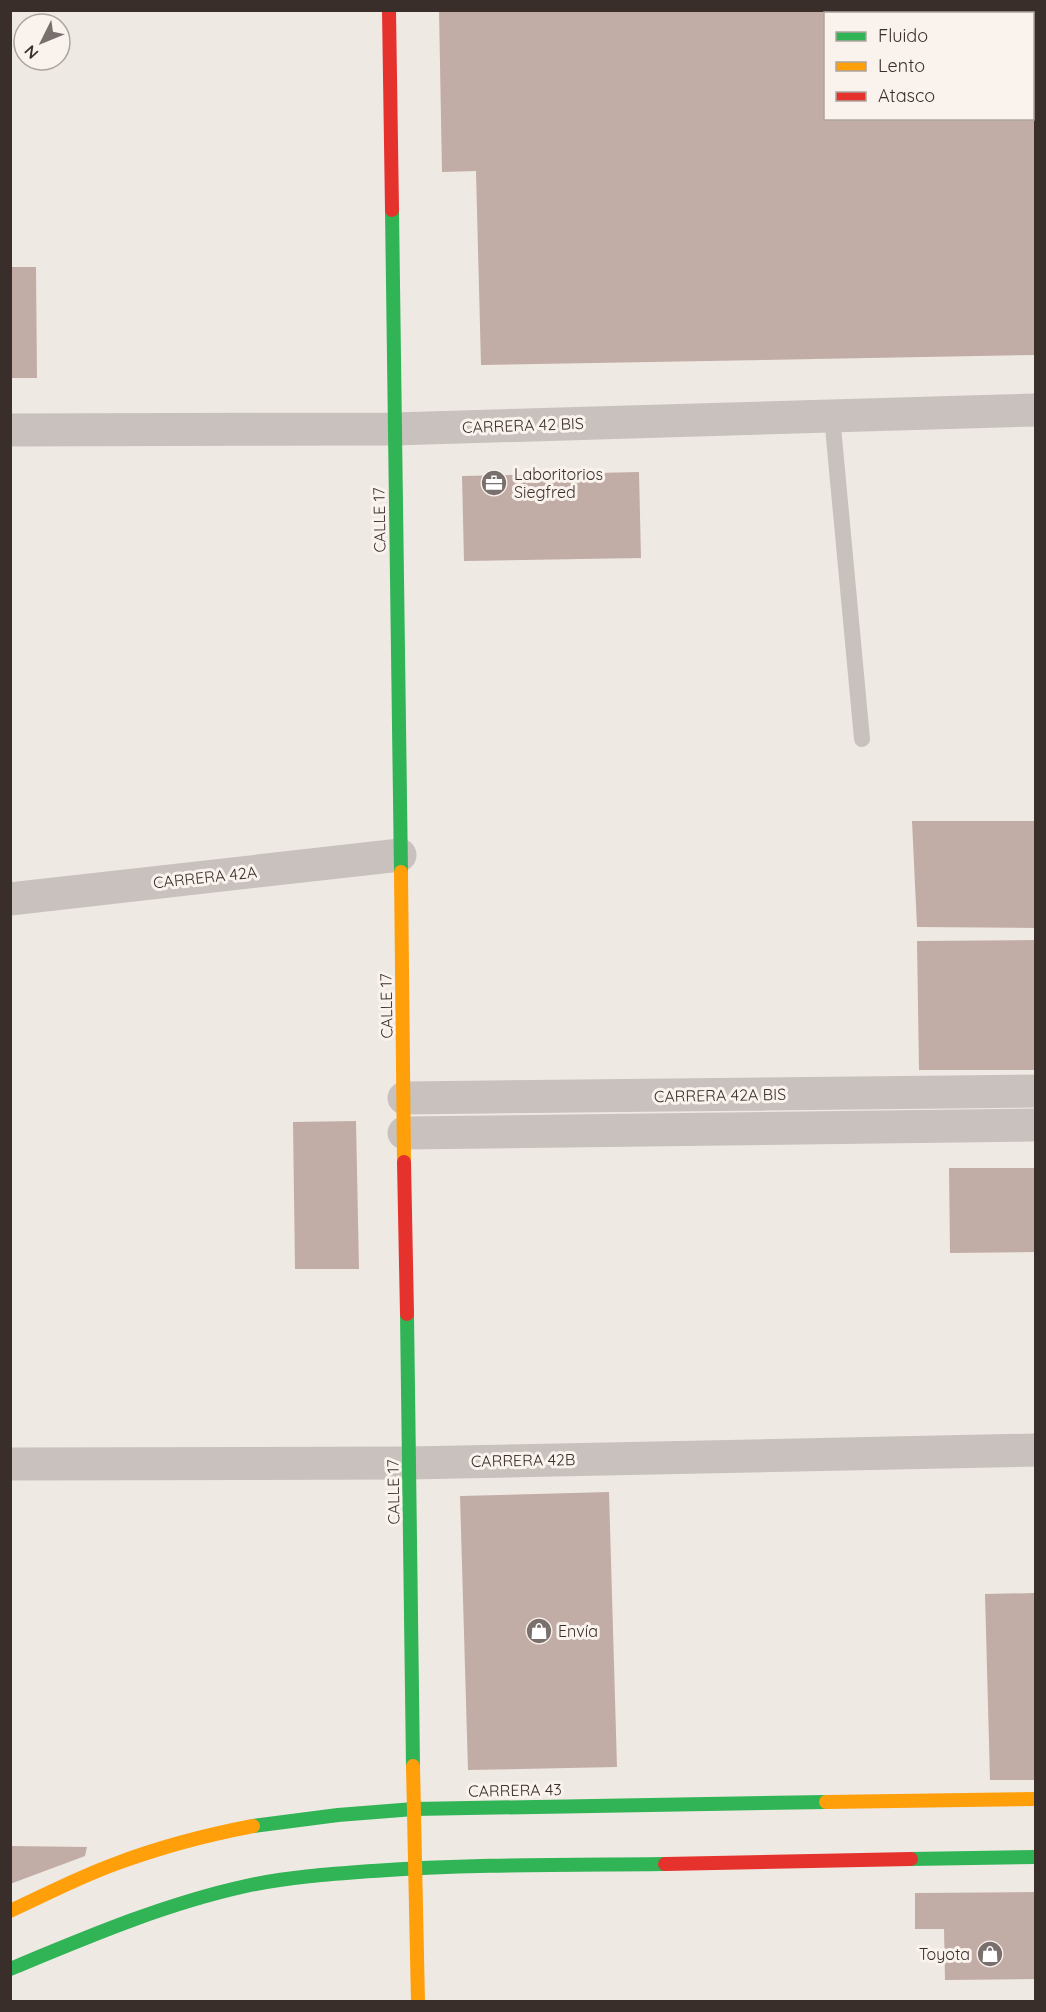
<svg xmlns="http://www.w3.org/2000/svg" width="1046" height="2012" viewBox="0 0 1046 2012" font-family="Quicksand,sans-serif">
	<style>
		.building { fill: #c2aca6; fill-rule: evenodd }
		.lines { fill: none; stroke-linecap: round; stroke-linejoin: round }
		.lane { stroke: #c9c1bd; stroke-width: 16 }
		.street { stroke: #c9c1bd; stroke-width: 33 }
		.fast { stroke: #30b455; stroke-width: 14 }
		.slow { stroke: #ff9f0a; stroke-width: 14 }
		.jam { stroke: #e5322d; stroke-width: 14 }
		.labels { text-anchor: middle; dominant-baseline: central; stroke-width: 6; stroke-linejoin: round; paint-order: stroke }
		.street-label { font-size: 16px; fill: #3a2e2b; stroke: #faf3ed }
		.poi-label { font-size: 16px; fill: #3a2e2b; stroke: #faf3ed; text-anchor: start }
	</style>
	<rect width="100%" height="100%" fill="#efe9e4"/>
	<!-- building -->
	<path class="building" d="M439,10H1036V355L481,365L476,171L442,172ZM826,14H1032V118H826Z
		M10,267H36L37,378H10Z
		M639,472L641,558L464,561L462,476Z
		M912,821H1036V928L917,927Z
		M1036,940V1070H919L917,941Z
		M356,1121L359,1269H295L293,1122Z
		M949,1168H1036V1252L950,1253Z
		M609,1492L617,1767L468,1770L460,1496Z
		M1036,1593V1780H990L985,1594Z
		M10,1846L87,1847L85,1856L10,1884Z
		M1036,1892V1979L945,1980L944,1929H915V1893Z"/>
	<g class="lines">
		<!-- lane -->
		<path class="lane" d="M832,416L862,739"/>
		<!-- street -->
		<path class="street" d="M10,430L394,429L1036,410
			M10,899L400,855
			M404,1098L1036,1091
			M404,1133L1036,1125
			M10,1464L409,1463L1036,1450"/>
		<!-- fast -->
		<path class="fast" d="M392,210L401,872
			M407,1314L413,1766
			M253,1826L338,1815L414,1809L826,1802
			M911,1859L1036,1857
			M10,1969C87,1937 164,1904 246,1886C288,1877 331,1874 373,1871C470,1864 568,1865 665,1864"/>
		<!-- slow -->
		<path class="slow" d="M401,872L404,1162
			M413,1766L418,2002
			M826,1802L1036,1799
			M10,1911C45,1895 79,1877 115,1864C160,1847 206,1835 253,1826"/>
		<!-- jam -->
		<path class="jam" d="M389,10L392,210
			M404,1162L407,1314
			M665,1864L911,1859"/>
	</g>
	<!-- icons -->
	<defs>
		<g id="office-disc" transform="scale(1.35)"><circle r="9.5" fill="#796f6c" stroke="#faf3ed"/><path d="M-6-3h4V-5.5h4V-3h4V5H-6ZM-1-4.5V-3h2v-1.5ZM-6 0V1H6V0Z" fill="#fff"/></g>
		<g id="shop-disc" transform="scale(1.35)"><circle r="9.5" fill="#796f6c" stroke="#faf3ed"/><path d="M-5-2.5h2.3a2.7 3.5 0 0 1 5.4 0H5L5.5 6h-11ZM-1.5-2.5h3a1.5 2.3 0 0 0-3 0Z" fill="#fff"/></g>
	</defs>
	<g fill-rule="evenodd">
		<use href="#office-disc" x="494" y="483"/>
		<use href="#shop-disc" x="539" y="1631"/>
		<use href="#shop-disc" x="990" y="1954"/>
	</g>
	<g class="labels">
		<!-- street labels -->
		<g class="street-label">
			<text transform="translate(523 425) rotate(-2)">CARRERA 42 BIS</text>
			<text transform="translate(379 520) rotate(-91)">CALLE 17</text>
			<text transform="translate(205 877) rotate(-6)">CARRERA 42A</text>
			<text transform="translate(386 1006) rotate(-91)">CALLE 17</text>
			<text transform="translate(720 1095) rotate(-1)">CARRERA 42A BIS</text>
			<text transform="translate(523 1460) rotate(-1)">CARRERA 42B</text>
			<text transform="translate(393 1492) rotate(-91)">CALLE 17</text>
			<text transform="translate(515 1790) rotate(-1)">CARRERA 43</text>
		</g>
		<!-- poi labels -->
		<g class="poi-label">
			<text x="514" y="474">Laboritorios<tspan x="514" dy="18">Siegfred</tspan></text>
			<text x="558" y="1631">Envía</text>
			<text x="970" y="1954" text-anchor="end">Toyota</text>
		</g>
	</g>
	<!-- border -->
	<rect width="1046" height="2012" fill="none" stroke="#3a2e2b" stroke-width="24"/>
	<!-- legend -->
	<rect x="824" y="12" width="210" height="108" fill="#faf3ed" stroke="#ada49f" stroke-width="1.5"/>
	<rect x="836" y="32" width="30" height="9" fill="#30b455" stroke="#ada49f" stroke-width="1.5"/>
	<text x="878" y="42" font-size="18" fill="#3a2e2b">Fluido</text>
	<rect x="836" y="62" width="30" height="9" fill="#ff9f0a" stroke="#ada49f" stroke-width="1.5"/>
	<text x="878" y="72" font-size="18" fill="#3a2e2b">Lento</text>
	<rect x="836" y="92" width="30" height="9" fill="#e5322d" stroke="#ada49f" stroke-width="1.5"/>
	<text x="878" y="102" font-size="18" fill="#3a2e2b">Atasco</text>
	<!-- north arrow -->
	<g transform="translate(42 42) rotate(227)"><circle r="28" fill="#faf3ed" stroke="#ada49f" stroke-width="1.5"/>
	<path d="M0-4.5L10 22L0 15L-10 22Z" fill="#796f6c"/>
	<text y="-9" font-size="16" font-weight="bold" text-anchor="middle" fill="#3a2e2b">N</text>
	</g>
</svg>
